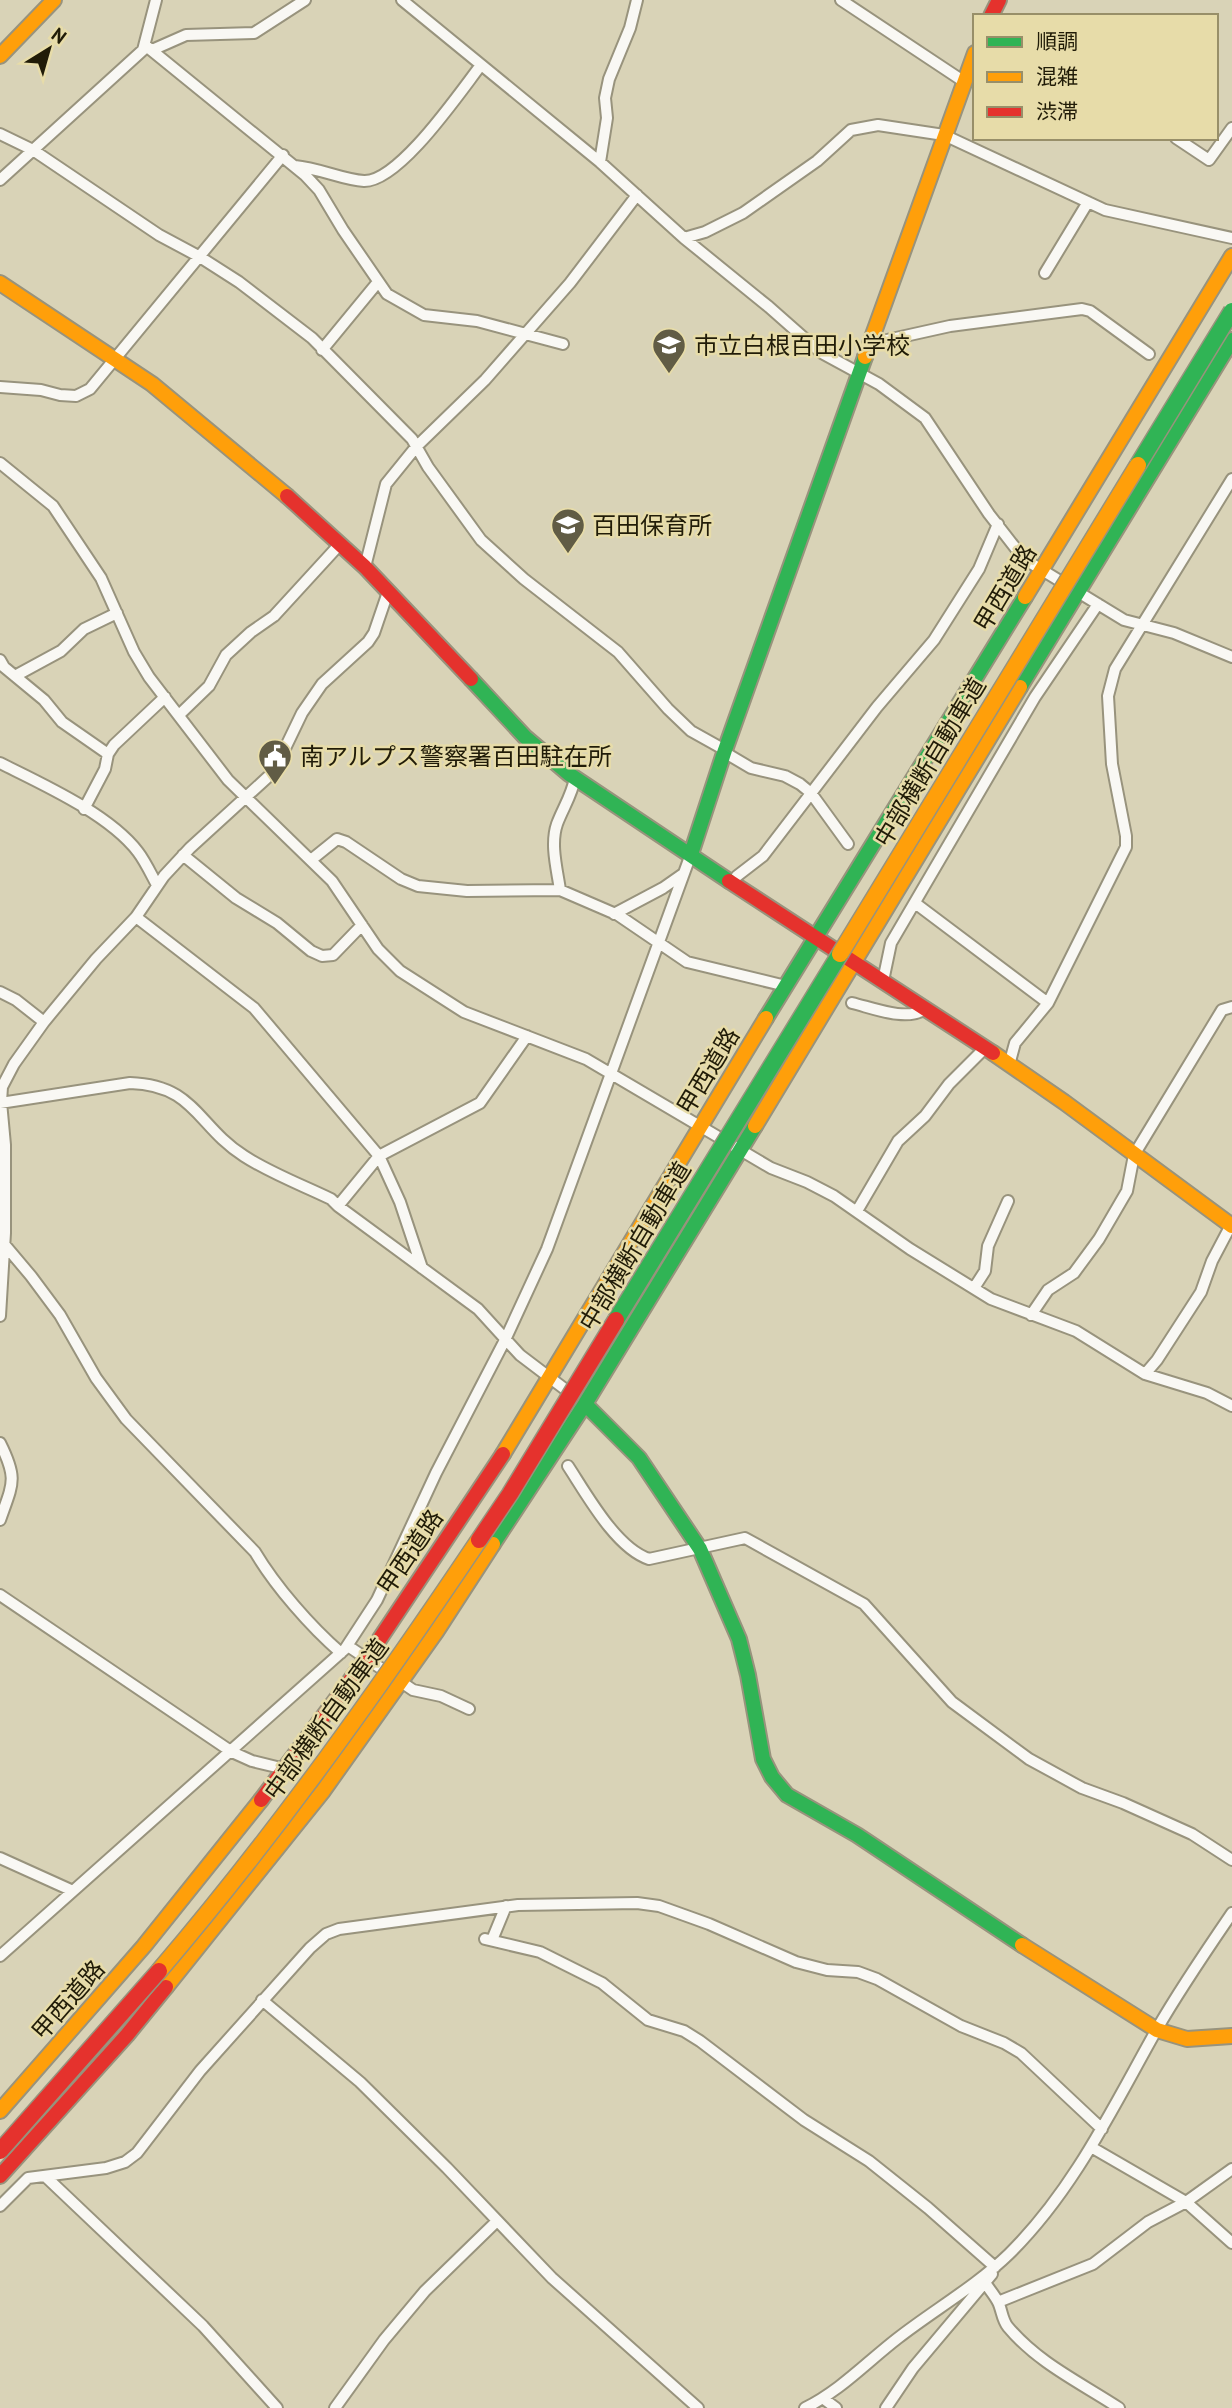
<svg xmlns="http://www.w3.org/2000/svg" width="1232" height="2408" viewBox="0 0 1232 2408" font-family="'PT Sans','Noto Sans JP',sans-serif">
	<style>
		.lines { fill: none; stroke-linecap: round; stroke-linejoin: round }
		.street-casing { stroke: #98937d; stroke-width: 14 }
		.fast-casing { stroke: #98937d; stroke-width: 18 }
		.slow-casing { stroke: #98937d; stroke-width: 18 }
		.jam-casing { stroke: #98937d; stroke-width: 18 }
		.street { stroke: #f9f8f4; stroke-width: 10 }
		.fast { stroke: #30b455; stroke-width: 14 }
		.slow { stroke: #ff9f0a; stroke-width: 14 }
		.jam { stroke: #e5322d; stroke-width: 14 }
		.fast-bridge-casing { stroke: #98937d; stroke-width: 19; stroke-linecap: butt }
		.slow-bridge-casing { stroke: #98937d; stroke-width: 19; stroke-linecap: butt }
		.jam-bridge-casing { stroke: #98937d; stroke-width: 19; stroke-linecap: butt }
		.fast-bridge { stroke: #30b455; stroke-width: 16 }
		.slow-bridge { stroke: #ff9f0a; stroke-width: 16 }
		.jam-bridge { stroke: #e5322d; stroke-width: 16 }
		.labels { text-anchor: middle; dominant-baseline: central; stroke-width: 5; stroke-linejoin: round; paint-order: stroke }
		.poi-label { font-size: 24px; fill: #211c08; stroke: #e7dca9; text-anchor: start }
		.street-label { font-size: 24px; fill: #211c08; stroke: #e7dca9 }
	</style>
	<rect width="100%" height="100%" fill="#d9d3b7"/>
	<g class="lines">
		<!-- street casing -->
		<g class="street-casing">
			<path id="street" d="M402,0L600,162L684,238L769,307L812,345L822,353L879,384L925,418L989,514L1024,559L1124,620L1174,633L1232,657
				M841,0L963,81
				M145,45L305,175L319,190L343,230L387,294L424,315L477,321L563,344
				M152,50L186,35L254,33L305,0
				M0,134L33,150L159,235L200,257L239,282L312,338L412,439L428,467L481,540L524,579L618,652L668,709L691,731L725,750
				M1176,138L1209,160L1232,128
				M600,162L607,118L605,98L609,79L630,28L637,0
				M295,166C319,168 343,180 364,181C399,182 460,92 481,65
				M0,180L143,50L156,0
				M684,238L705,232L743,213L817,161L851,130L878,125L944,135L1105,210L1232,238
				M1045,273L1088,202
				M869,344L950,326L1082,309L1090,311L1149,354
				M322,350L378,282
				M0,387L41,390L60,395L76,396L90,389L283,155
				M0,463L53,506L101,578L134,652L149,677L228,780L332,881L378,949L400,971L464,1012L586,1059L771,1168L807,1182L834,1196L910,1249L991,1299L1076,1331L1145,1374L1207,1393L1232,1406
				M365,567L386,484L416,447L485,380L570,283L637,195
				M0,660L4,667L44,700L62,722L108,754
				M15,676L61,651L84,629L117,613
				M179,715L209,686L226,655L251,632L274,616L340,544
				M724,752L751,768L785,776L800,784L811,793L848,844
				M0,763C42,784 109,814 138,852C145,861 151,874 157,885
				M84,809L105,769L108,754L114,745L165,697
				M183,855L236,898L277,923L311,951L322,956L333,955L362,925
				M311,860L337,839L346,842L401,879L418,886L467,891L560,890L618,915L687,962L786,986
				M732,882L737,876L763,856L877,707L934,640L979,569L998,524
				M560,890C557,869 550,844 557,824C563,808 572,795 575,778
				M915,903L1048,1003
				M614,914L663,888L683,874
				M136,917L254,1008L379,1156L400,1202L422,1268
				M883,981L891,943L1035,697L1098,604
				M0,992L16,1000L44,1022
				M852,1003C873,1008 907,1022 925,1009
				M1009,1065L1015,1043L1048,1003L1126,847V836L1112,764L1108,696L1115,669L1232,479
				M0,1103L130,1083C195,1085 197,1126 244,1156C270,1173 302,1185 331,1199L338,1206L379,1156L480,1103L527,1036
				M338,1206L478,1309L520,1355L574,1396
				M857,1211L898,1141L925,1116L949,1084L985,1048
				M4,1244L31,1276L60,1315L96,1378L126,1419L255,1552C276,1587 310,1626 341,1653
				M974,1288L985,1271L988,1246L1008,1201
				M1031,1315L1048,1290L1074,1273L1099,1239L1127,1191L1134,1155L1222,1010L1232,1007
				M0,1316L5,1233V1145L1,1102L2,1087L14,1064L44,1022L96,959L136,917L164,876L190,848L269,776L278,763L302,713L322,684L368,642L374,633L388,592
				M1145,1374L1157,1360L1201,1292L1212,1261L1232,1223
				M0,1443C18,1479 13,1483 0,1520
				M568,1466C587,1495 616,1548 649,1559L745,1538L864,1604L952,1702L1029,1759L1082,1788L1123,1803L1192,1834L1232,1860
				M0,1595L232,1752L252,1761L285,1769
				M348,1646L413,1690L441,1696L469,1709
				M0,1858L73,1891
				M485,1939L540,1952L602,1983L648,2020L684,2031L700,2041L804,2120L869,2161L928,2208L995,2267
				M492,1940L506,1906
				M0,1956L345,1649L377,1600L436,1473L505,1340L547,1249L691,854
				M262,2000L360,2082L447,2168L552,2278L698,2408
				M1091,2147L1186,2202L1232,2243
				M45,2176L203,2326L277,2408
				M0,2206L28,2178L106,2168L125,2162L137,2153L200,2071L310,1948L326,1934L339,1929L518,1905L637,1903L659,1906L709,1924L796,1962L827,1970L858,1972L877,1979L961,2026L1004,2043L1021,2053L1102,2129
				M983,2279C987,2287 994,2294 998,2302C1002,2310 1002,2320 1008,2327C1038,2363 1081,2383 1119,2408
				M998,2302L1093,2264L1148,2222L1186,2202L1232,2169
				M824,2399L836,2408
				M335,2408L384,2340L425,2291L497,2221
				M805,2408C840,2391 868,2361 898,2338C934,2310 976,2286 1009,2254C1074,2190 1113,2107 1157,2029C1180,1989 1206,1951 1232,1913
				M886,2408L913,2368L992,2274"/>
		</g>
		<!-- fast casing -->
		<g class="fast-casing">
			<path id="fast" d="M471,679L525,737L569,774L729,881
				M1020,687L1232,340
				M691,854L725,750L865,357
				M766,1018L1025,597
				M585,1404L639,1458L700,1549L739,1639L748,1675L763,1759L772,1777L787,1795L857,1835L1022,1945
				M493,1544L585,1404L755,1126"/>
		</g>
		<!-- slow casing -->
		<g class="slow-casing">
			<path id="slow" d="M0,56L54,0
				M0,283L152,384L287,496
				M865,357L975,53
				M1025,597L1232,256
				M993,1053L1064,1102L1232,1226
				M755,1126L1020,687
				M503,1454L766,1018
				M1022,1945L1157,2030L1187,2039L1232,2036
				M166,1987L323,1791L436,1632L493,1544
				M0,2111L144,1946L261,1800"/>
		</g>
		<!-- jam casing -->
		<g class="jam-casing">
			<path id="jam" d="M991,16L999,0
				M287,496L365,567L471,679
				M729,881L993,1053
				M261,1800L367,1658L503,1454
				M0,2176L127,2035L166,1987"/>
		</g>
		<!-- street -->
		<use href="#street" class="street"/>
		<!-- fast -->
		<use href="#fast" class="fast"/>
		<!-- slow -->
		<use href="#slow" class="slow"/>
		<!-- jam -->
		<use href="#jam" class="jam"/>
		<!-- fast-bridge casing -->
		<g class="fast-bridge-casing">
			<path id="fast-bridge" d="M1138,465L1232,311
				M616,1320L840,954"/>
		</g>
		<!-- slow-bridge casing -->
		<g class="slow-bridge-casing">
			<path id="slow-bridge" d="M840,954L1138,465
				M159,1971C276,1834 379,1689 479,1540"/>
		</g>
		<!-- jam-bridge casing -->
		<g class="jam-bridge-casing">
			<path id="jam-bridge" d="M479,1540L510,1494L616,1320
				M0,2151L159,1971"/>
		</g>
		<!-- fast-bridge -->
		<use href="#fast-bridge" class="fast-bridge"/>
		<!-- slow-bridge -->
		<use href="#slow-bridge" class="slow-bridge"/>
		<!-- jam-bridge -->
		<use href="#jam-bridge" class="jam-bridge"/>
	</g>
	<!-- icons -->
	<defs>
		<g id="school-pin" transform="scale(1.75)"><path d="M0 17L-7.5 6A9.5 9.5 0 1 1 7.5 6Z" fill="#615c45" stroke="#e7dca9"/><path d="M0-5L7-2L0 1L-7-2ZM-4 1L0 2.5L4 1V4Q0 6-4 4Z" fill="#fff"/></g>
		<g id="civic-pin" transform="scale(1.75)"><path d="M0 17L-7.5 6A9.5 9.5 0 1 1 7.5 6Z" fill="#615c45" stroke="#e7dca9"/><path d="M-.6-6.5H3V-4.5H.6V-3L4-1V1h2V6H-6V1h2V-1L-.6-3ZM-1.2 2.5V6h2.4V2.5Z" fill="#fff"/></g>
	</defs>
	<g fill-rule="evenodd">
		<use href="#school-pin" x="669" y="345"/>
		<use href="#school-pin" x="568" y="525"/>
		<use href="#civic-pin" x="275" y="756"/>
	</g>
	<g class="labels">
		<!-- poi labels -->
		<g class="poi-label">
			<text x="694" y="345">市立白根百田小学校</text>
			<text x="592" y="525">百田保育所</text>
			<text x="300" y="756">南アルプス警察署百田駐在所</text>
		</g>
		<!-- street labels -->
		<g class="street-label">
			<text transform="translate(1005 588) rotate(-59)">甲西道路</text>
			<text transform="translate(930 762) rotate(-59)">中部横断自動車道</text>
			<text transform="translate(708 1071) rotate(-59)">甲西道路</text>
			<text transform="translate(635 1246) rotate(-59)">中部横断自動車道</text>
			<text transform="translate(410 1552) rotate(-56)">甲西道路</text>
			<text transform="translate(326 1719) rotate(-54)">中部横断自動車道</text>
			<text transform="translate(68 2000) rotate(-49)">甲西道路</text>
		</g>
	</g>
	<!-- legend -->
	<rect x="973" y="14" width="245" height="126" fill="#e7dca9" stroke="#988f69" stroke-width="2"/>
	<rect x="987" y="37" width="35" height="10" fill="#30b455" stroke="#988f69" stroke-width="2"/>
	<text x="1036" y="49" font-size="21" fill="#211c08">順調</text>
	<rect x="987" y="72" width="35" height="10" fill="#ff9f0a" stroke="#988f69" stroke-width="2"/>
	<text x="1036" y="84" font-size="21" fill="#211c08">混雑</text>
	<rect x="987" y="107" width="35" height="10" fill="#e5322d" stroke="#988f69" stroke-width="2"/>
	<text x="1036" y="119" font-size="21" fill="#211c08">渋滞</text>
	<!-- north arrow -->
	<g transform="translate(49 49) rotate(37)" stroke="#e7dca9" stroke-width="5" paint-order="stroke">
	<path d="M0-5L12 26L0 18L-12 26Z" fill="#211c08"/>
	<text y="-10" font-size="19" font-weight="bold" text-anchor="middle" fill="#211c08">N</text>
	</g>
</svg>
